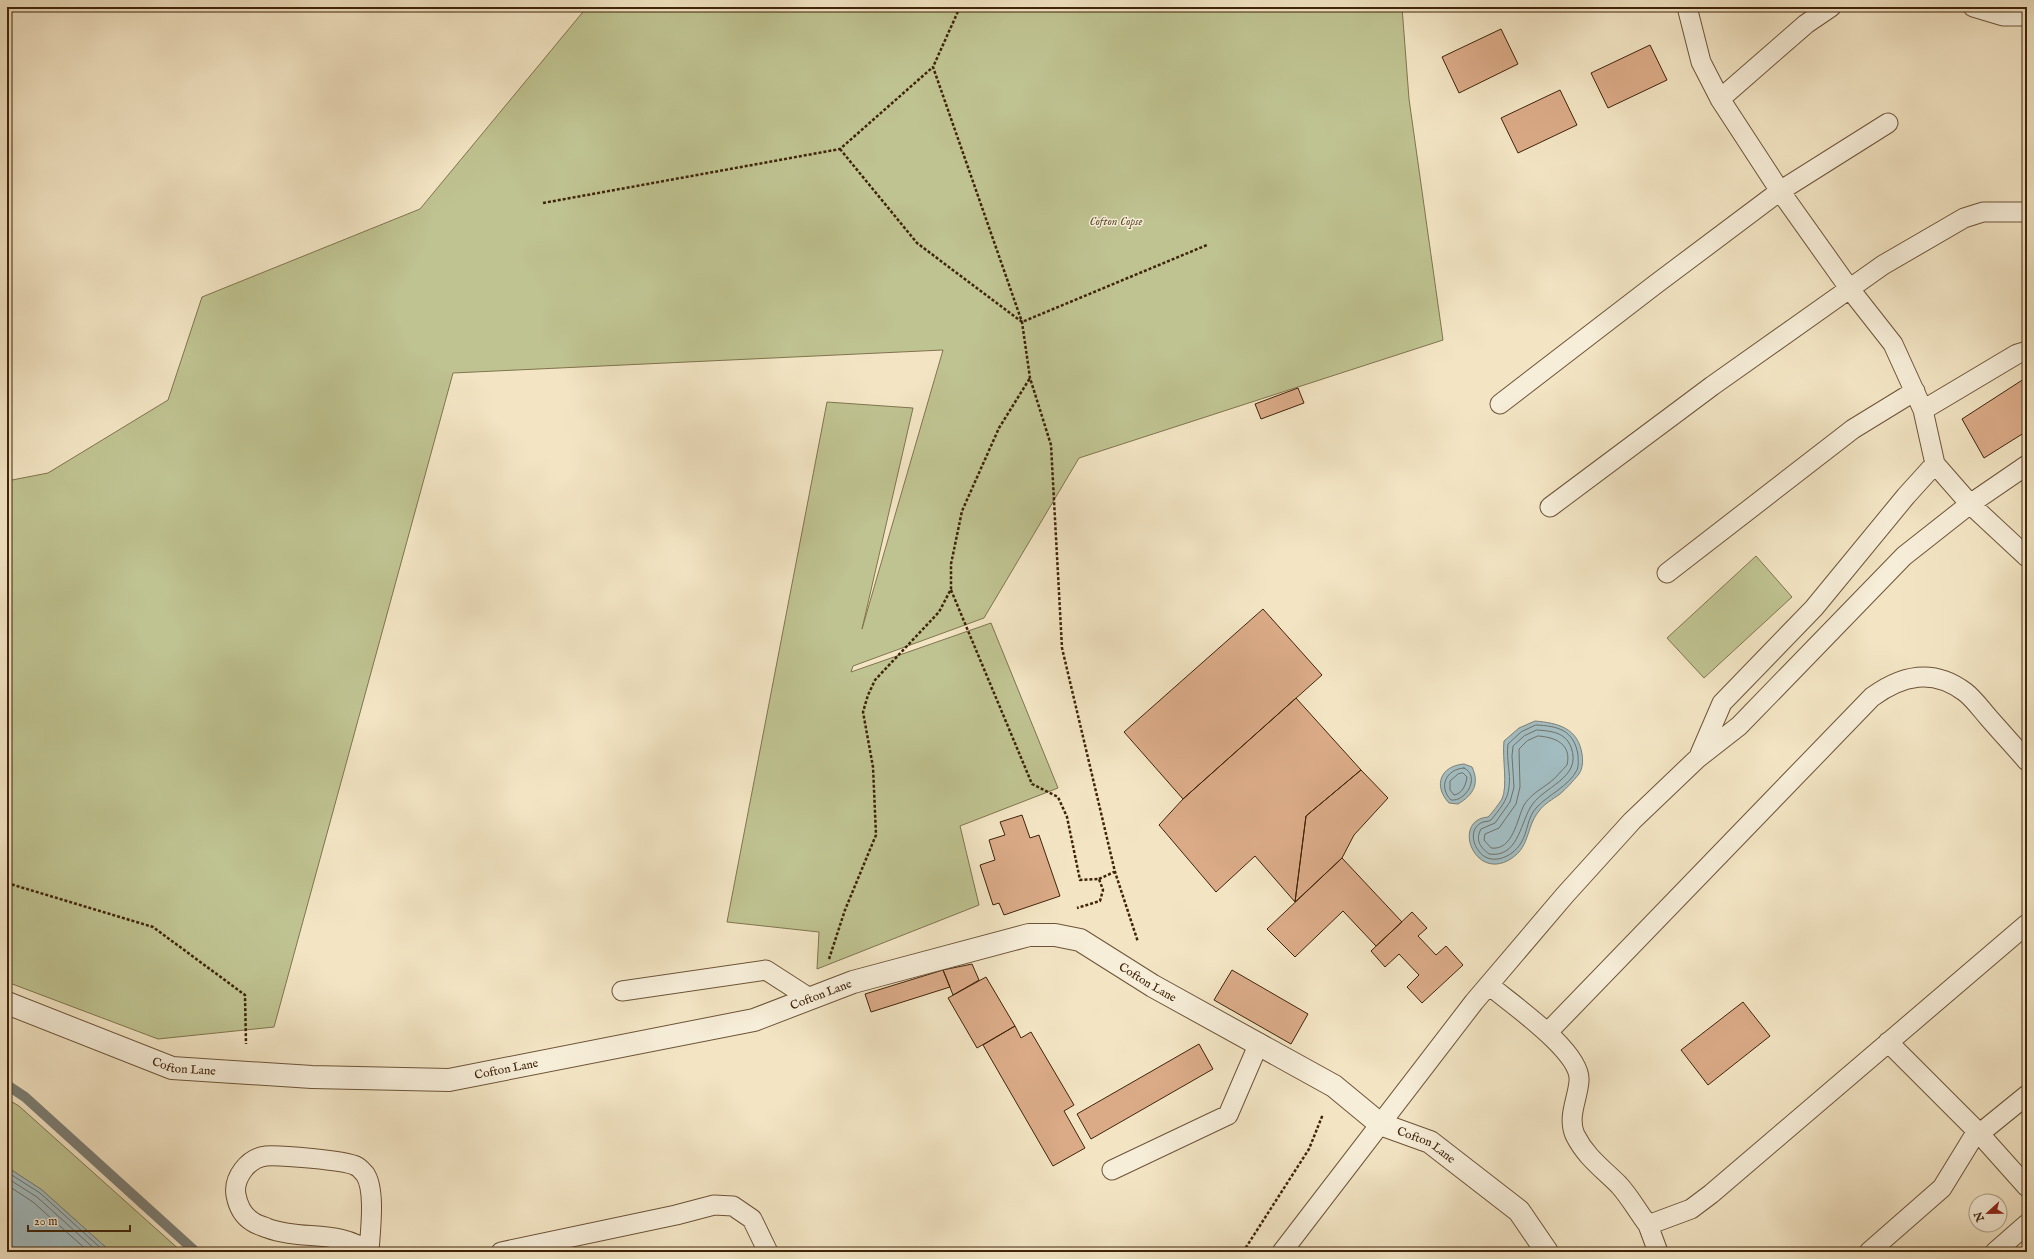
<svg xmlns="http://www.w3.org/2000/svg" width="2034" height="1259" viewBox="0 0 2034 1259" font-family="'IM FELL English',serif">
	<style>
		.green { fill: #bfc391; stroke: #80744e }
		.water { fill: #a2bcc0; stroke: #7b7f77 }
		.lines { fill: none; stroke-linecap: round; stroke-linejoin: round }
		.shore { stroke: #717065; stroke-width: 1 }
		.stream { stroke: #7b7f77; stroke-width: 10 }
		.building { fill: #dbab88; stroke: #40240a }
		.service-casing { stroke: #6d5438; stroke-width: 21 }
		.minor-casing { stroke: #6d5438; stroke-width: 24 }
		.path { stroke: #40240a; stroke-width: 2.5; stroke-dasharray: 3 2; stroke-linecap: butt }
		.service { stroke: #f7eed9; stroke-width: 19 }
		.minor { stroke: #f7eed9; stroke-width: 22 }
		.labels { text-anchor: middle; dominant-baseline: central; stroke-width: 3; stroke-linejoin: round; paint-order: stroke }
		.park-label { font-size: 12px; font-style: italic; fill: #604c2c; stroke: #f7eed9 }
		.street-label { font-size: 12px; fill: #40240a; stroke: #f7eed9 }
	</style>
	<rect width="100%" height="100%" fill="#f3e5c4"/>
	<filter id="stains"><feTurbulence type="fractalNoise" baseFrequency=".005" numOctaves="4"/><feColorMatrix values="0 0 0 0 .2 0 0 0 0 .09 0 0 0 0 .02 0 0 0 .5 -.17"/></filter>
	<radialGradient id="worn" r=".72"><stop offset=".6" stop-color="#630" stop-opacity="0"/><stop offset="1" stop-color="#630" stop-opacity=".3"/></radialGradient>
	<!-- green -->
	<path class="green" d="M587,7H1402L1409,99L1443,340L1079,458L984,618L853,666L851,672L991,623L1058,788L960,826L979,905L817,969L819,932L727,922L827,402L913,408L862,629L943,350L453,373L274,1027L158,1039L7,982V481L48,473L168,400L202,297L420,209Z
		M1756,556L1792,597L1704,678L1667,638Z
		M7,1099L19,1106L182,1252H111L42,1190L7,1167Z"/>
	<!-- water -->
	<path class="water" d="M1535,721C1558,723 1578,728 1582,754C1583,760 1583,768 1579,774C1573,781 1567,788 1560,794C1553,799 1544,804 1539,811C1525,828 1531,849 1507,861C1473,878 1452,820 1488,817C1493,812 1498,805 1502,799C1508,786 1502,758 1504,741L1519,728Z
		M1464,764L1472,767C1480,784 1473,795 1458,804L1449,803C1433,786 1440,766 1464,764Z
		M7,1167L42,1190L111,1252H7Z"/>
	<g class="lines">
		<!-- shore -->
		<path class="shore" d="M1536,725C1558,726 1574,730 1578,755C1578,760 1579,765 1577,770C1569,786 1548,795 1537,807C1527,817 1528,832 1521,843C1512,858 1489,867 1478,850C1472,842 1470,827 1483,822C1486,821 1488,822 1491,820C1499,810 1508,800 1509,787C1511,773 1506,760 1508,744L1521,732Z
			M1537,730C1551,731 1565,732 1571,747C1583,779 1542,786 1530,808C1520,826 1517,858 1489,854C1480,847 1475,840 1481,829L1495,823L1510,802L1514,787L1512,756L1513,746L1524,736Z
			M1538,736C1555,737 1572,744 1567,765C1561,771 1556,778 1549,783C1541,789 1530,795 1524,805C1517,819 1513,851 1491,848L1484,840L1485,834L1499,828L1516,804L1520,787L1519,749L1527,741Z
			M1464,768C1481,776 1466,802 1451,800C1438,787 1446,769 1464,768Z
			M1463,773L1467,777C1466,785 1462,794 1454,795L1450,790V781L1458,774Z
			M7,1172L40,1193L105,1252
			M7,1178L37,1197L98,1252
			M7,1185L33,1202L89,1252"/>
		<!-- stream -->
		<path class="stream" d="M7,1085L25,1097L196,1252"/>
	</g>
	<!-- building -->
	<path class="building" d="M1501,29L1518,64L1459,93L1442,57Z
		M1650,45L1667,80L1608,108L1591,73Z
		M1560,90L1577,125L1518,153L1501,118Z
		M2027,377V431L1984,458L1962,419Z
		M1298,388L1304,403L1261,419L1255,404Z
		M1263,609L1322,675L1183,799L1124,732Z
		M1296,698L1361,770L1306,816L1295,902L1255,856L1216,892L1159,825L1183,799Z
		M1361,770L1388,798L1354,835L1342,858L1295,902L1306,816Z
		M1022,815L1030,838L1039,835L1060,896L1004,915L999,903L993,905L980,865L995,860L989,840L1005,835L1000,822Z
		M1342,858L1402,922L1376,946L1343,911L1295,957L1267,929Z
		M1412,912L1427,928L1418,936L1436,955L1446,946L1463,965L1422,1003L1407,987L1419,975L1399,954L1385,967L1371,951Z
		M972,964L979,980L953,995L943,970Z
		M943,970L950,987L871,1012L865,994Z
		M1232,970L1308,1014L1291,1044L1214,1000Z
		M986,977L1015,1026L977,1048L948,998Z
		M1743,1002L1770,1036L1708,1085L1681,1050Z
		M1015,1026L1021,1038L1031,1032L1074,1105L1064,1111L1085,1148L1053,1166L983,1045Z
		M1199,1044L1213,1069L1091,1139L1077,1114Z"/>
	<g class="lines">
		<!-- service casing -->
		<g class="service-casing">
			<path id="service" d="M1687,7L1701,62L1720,99L1780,191L1849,288L1893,344L1923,410L1935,464L1970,504L2027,557
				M1973,7L2003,16H2027
				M1720,99L1806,24L1831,7
				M1500,404L1656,284L1780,191L1888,123
				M1923,410L2017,354L2027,351
				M1550,507L1712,386L1883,265L1964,218L1983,212H2027
				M1667,573L1853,429L1915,391
				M1700,754L1722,703L1814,608L1906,496L1935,464
				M1489,985C1510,1003 1582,1052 1579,1081C1578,1098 1567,1117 1575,1135C1586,1157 1602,1168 1619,1185C1630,1197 1638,1212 1648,1225L1691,1209L1711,1194L2027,924
				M622,991L766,970L811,999
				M1548,1032L1872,697C1902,675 1933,668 1965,692C1974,699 1981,709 1988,717C2001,732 2014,746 2027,761
				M1888,1042L1977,1131L2027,1187
				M1979,1134L2027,1095
				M1112,1170L1228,1115L1259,1043
				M1648,1225L1658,1252
				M368,1252C340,1229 301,1241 267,1228C263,1226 257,1225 253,1222C243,1216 238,1206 236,1195C233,1178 248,1158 266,1156C279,1155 345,1160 356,1166C359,1167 363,1172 365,1174C376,1190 370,1233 369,1252
				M501,1252L676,1215L714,1205L733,1206L752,1219L768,1252
				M1282,1252L1474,1002L1565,895L1632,821L1698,758L1739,726L1904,556L1970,504L2027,465
				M1869,1252L1942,1188L1977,1131
				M1995,1252L2027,1224"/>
		</g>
		<!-- minor casing -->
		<g class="minor-casing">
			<g id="minor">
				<path id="s1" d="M7,1003L172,1068L312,1077L449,1080L754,1020L853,982L1029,935H1055L1080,940L1153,986L1334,1086L1380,1124L1430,1142L1519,1211L1547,1252"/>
			</g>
		</g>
		<!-- path -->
		<path class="path" d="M960,7L933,67L1022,322L1030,378L1051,445L1062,648L1115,872L1138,942
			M840,149L917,243L1022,322L1207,245
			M543,203L840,149L933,67
			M951,590L1032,784L1058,797L1067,817L1080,880L1099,879L1103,890L1100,901L1077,908
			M1099,879L1114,872
			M7,883L153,927L245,995L246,1044
			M829,959L845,910L876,835L873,767L863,712L868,695L875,680L939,612L951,589V564L962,511L999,428L1030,378
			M1243,1252L1309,1149L1323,1114"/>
		<!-- service -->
		<use href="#service" class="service"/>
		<!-- minor -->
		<use href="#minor" class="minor"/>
	</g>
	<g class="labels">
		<!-- park labels -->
		<g class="park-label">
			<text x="1116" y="221">Cofton Copse</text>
		</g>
		<!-- street labels -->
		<g class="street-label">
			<text stroke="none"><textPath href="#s1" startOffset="1185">Cofton Lane</textPath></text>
			<text stroke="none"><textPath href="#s1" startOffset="837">Cofton Lane</textPath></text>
			<text stroke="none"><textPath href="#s1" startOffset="189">Cofton Lane</textPath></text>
			<text stroke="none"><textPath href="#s1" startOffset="513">Cofton Lane</textPath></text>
			<text stroke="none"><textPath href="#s1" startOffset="1509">Cofton Lane</textPath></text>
		</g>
	</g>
	<!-- margin -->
	<rect width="2034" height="1259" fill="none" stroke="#f3e5c4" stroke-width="24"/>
	<rect x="8" y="8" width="2018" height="1243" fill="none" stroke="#40240a" stroke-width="2"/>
	<rect x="12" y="12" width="2010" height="1235" fill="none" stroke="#40240a"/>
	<!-- north arrow -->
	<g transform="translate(1988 1213) rotate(248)"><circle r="19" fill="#f7eed9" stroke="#ae9d86"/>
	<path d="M0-3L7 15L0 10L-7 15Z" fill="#8f2418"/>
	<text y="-6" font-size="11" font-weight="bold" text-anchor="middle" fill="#40240a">N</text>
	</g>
	<!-- scale -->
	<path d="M28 1225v6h102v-6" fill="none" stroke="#40240a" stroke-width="2"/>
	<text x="34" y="1225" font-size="12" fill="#40240a" stroke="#f7eed9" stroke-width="3" paint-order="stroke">20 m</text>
	<rect width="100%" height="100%" filter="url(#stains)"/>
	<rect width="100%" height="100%" fill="url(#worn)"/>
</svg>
